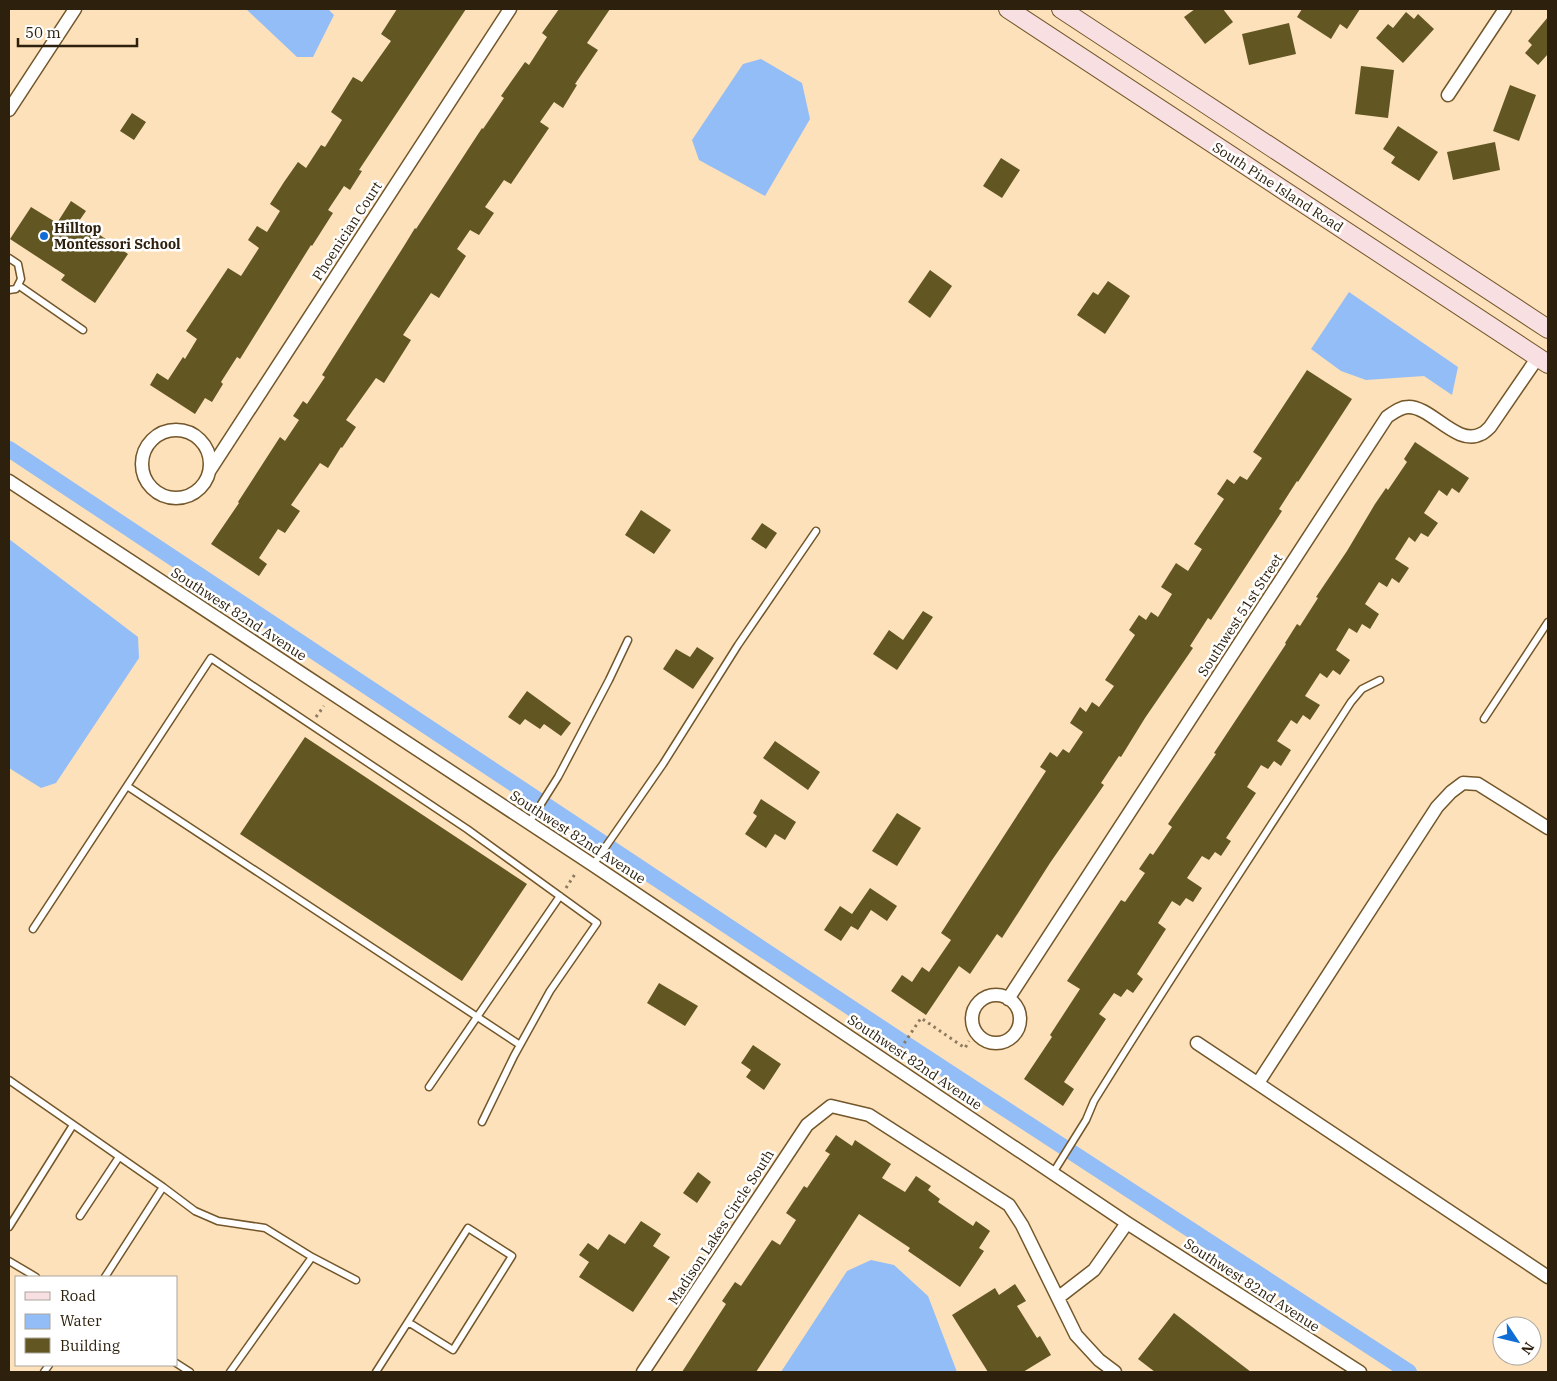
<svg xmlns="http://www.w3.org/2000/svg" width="1557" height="1381" viewBox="0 0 1557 1381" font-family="'IBM Plex Serif',serif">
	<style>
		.water { fill: #93bdf6 }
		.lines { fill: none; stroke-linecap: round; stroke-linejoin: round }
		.canal { stroke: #93bdf6; stroke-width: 16 }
		.building { fill: #625623 }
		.service-casing { stroke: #735629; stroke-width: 9 }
		.minor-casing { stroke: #735629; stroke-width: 15 }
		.secondary-casing { stroke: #735629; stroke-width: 20 }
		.path { stroke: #8e7a5e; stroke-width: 3; stroke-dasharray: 2.5 4; stroke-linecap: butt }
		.service { stroke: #fff; stroke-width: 6 }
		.minor { stroke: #fff; stroke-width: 12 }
		.secondary { stroke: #f8e0e2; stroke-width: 18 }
		.poi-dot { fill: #106dd6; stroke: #fff; stroke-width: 2 }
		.labels { text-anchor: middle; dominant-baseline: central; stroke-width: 5; stroke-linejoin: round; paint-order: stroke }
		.street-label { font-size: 14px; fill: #2d200d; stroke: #fff }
		.poi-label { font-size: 14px; font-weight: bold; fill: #2d200d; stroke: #fff; text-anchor: start }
	</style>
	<rect width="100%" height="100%" fill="#fce1bb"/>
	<!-- water -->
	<path class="water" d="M246,9H328L334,15L313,57H297Z
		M761,59L802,83L810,119L765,196L699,160L692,140L743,64Z
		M1349,292L1458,367L1452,395L1424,376L1366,380L1341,371L1311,349Z
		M9,539L138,637L139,658L56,783L41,788L9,768Z
		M871,1260L894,1265L928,1296L957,1372H781L847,1271Z"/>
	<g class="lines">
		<!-- canal -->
		<path class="canal" d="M9,449L901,1041L1409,1372"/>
	</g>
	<!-- building -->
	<path class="building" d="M397,9H466L359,170L362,171L350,190L344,186L328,210L333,213L312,246L311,245L240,359L237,357L221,382L223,384L212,402L205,398L195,414L150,385L157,373L168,380L183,357L185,359L197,339L186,331L228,268L241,276L259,248L248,240L257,226L267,232L280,211L270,204L284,182L298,162L306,168L321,145L325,147L342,120L331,112L353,77L362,82L391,41L381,34Z
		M559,9H610L587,43L598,50L575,84L577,85L563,108L554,102L540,122L549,128L511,184L504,180L485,207L494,213L479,235L470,230L457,249L466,256L439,298L431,293L403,335L411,340L384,383L376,378L346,420L356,427L342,448L341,447L328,468L320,463L291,505L300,511L285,533L278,529L259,558L267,564L259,576L211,544L239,503L238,502L280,437L285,441L299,420L293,416L303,401L307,404L325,377L322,375L404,246L415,228L416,229L482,128L483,129L504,98L501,96L525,62L529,65L547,37L542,33Z
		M1195,9H1223L1233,22L1205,44L1184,17Z
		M1302,9H1360L1347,29L1340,24L1331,39L1297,17Z
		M1406,12L1414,19L1418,14L1434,29L1403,63L1376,38L1388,24L1393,28Z
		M1548,17V54L1538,65L1525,53L1532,45L1528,41Z
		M1289,23L1296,54L1249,65L1242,34Z
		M1361,66L1394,70L1388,118L1355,114Z
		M1510,85L1536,95L1519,141L1493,131Z
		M132,113L146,122L134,140L120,131Z
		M1398,126L1438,152L1419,181L1391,163L1395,157L1383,149Z
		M1495,142L1500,170L1453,180L1447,152Z
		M1001,158L1020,170L1002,198L983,186Z
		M71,201L86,211L79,221L128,254L95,303L61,280L65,275L10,239L31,207L57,223Z
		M930,270L952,286L930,318L908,302Z
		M1108,281L1130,296L1105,334L1077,315L1093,292L1098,295Z
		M1307,370L1352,399L1298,482L1297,481L1279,509L1282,511L1222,603L1211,620L1208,618L1190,646L1193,648L1145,718L1121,757L1119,756L1101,783L1104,785L1050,863L1002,938L997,934L970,974L959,966L926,1015L891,991L902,975L912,982L922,967L929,972L951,940L941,933L1046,771L1040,767L1050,752L1057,757L1063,749L1069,753L1083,732L1070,723L1080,707L1086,712L1092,702L1099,707L1114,686L1105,680L1135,635L1129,630L1139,615L1146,620L1151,612L1158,617L1172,594L1161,587L1176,563L1188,571L1202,549L1194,544L1224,499L1217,494L1227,479L1234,484L1240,476L1247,480L1262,458L1253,452Z
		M1415,442L1469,478L1459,493L1452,488L1447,496L1439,490L1424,513L1438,523L1428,537L1421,533L1415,542L1409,537L1395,559L1409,568L1399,583L1392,578L1387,587L1379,582L1365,604L1379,614L1370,629L1362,624L1357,633L1349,628L1336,650L1350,660L1340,675L1333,670L1327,678L1320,673L1305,696L1320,705L1310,720L1303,715L1297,724L1291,720L1277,741L1291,750L1281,766L1274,761L1268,769L1261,765L1247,787L1256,793L1226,838L1231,841L1221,856L1215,852L1209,860L1202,856L1187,878L1202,888L1193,902L1186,898L1180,906L1172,901L1158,923L1166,929L1137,974L1143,979L1133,993L1127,989L1121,997L1114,993L1099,1014L1106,1019L1064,1082L1074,1089L1063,1106L1024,1079L1052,1037L1050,1035L1080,989L1067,981L1121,900L1125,902L1145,873L1139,869L1150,853L1153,855L1172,827L1168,824L1216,754L1214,753L1286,644L1285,643L1297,624L1300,626L1318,598L1316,597L1347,551L1375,504L1386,488L1388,490L1407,462L1404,459Z
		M641,510L671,530L654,554L625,535Z
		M762,523L777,533L766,549L751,539Z
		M923,611L933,617L897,670L873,654L889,630L903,640Z
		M697,647L714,658L693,689L663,669L676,649L690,657Z
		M527,691L571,723L561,736L544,724L540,729L525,719L520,725L508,717Z
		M305,737L527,884L462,981L240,834Z
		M775,741L820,772L808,790L763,758Z
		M761,799L796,822L785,840L775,834L766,848L745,834L757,816L753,813Z
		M897,813L921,828L897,866L872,851Z
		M870,888L897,906L887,921L871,910L858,930L851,926L841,941L824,930L840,906L852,914Z
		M659,983L698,1006L685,1026L647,1003Z
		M753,1045L781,1064L764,1090L746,1077L751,1070L741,1063Z
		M836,1135L852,1146L855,1140L891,1164L882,1178L905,1192L916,1176L931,1186L928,1190L940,1199L938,1202L973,1226L976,1221L990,1231L979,1248L984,1251L960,1287L908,1251L910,1248L859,1214L756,1372H682L726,1304L722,1301L735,1282L741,1286L772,1240L780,1245L796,1220L786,1213L804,1186L807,1188L830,1154L825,1151Z
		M698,1172L711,1182L697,1203L683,1193Z
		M641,1221L661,1234L653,1246L670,1257L633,1312L579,1277L589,1262L579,1255L588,1243L598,1250L609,1234L625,1244Z
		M1015,1284L1026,1301L1017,1306L1037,1338L1040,1336L1051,1355L1023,1372H988L952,1315L995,1288L999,1295Z
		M1174,1313L1251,1372H1155L1138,1359Z"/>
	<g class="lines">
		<!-- service casing -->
		<g class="service-casing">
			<path id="service" d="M9,258L18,264L21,279L16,289L9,290
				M18,285L83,330
				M1484,719L1548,622
				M127,786L520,1045
				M529,823L558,777L609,680L628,640
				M593,865L663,764L738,645L816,531
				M33,929L211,658L467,829L597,923L550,991L514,1056L482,1122
				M9,1080L163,1187L105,1277
				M429,1087L560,896
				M1053,1173L1086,1120L1094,1101C1177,967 1265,835 1351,702L1362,689L1380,680
				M163,1187L195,1211L218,1221L265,1228L312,1257L356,1280
				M80,1216L119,1157
				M9,1227L73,1125
				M9,1261L36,1277
				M176,1363L190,1372
				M44,1372L49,1365
				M230,1372L312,1257
				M376,1372L468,1228L512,1256L453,1350L408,1322"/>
		</g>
		<!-- minor casing -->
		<g class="minor-casing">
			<path id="minor" d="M1448,95L1505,9
				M9,110L75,9
				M142 464a34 34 0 1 1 68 0a34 34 0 1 1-68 0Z
				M210,470L510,9
				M9,481L593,865L1127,1223L1360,1372
				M972 1019a24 24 0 1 1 48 0a24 24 0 1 1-48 0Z
				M1008,999L1387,417C1393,413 1400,407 1408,407C1431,406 1457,447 1481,434C1484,433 1488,429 1490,427L1538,357
				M1197,1043L1548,1277
				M1258,1083L1437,807L1451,792L1463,783L1478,784L1548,828
				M1059,1297L1094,1270L1127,1223
				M643,1372L807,1125L831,1106L869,1115L1009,1205L1022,1225L1076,1335L1099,1360L1115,1372"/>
		</g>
		<!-- secondary casing -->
		<g class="secondary-casing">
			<path id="secondary" d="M1008,9L1548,364
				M1061,9L1548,329"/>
		</g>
		<!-- path -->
		<path class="path" d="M316,717L324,706
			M566,888L575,874
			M897,1054L921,1018L965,1048L969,1041"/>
		<!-- service -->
		<use href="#service" class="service"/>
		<!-- minor -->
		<use href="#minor" class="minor"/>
		<!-- secondary -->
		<use href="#secondary" class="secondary"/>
	</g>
	<!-- markers -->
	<circle class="poi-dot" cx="44" cy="236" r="5"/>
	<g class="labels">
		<!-- street labels -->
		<g class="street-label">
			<text transform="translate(1278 187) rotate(33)">South Pine Island Road</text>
			<text transform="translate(347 231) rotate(-57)">Phoenician Court</text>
			<text transform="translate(239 614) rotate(33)">Southwest 82nd Avenue</text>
			<text transform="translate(1240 615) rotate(-57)">Southwest 51st Street</text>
			<text transform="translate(578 837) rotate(33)">Southwest 82nd Avenue</text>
			<text transform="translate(915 1062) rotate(34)">Southwest 82nd Avenue</text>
			<text transform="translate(721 1227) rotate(-57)">Madison Lakes Circle South</text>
			<text transform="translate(1252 1285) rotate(33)">Southwest 82nd Avenue</text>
		</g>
		<!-- poi labels -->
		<g class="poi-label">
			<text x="54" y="228">Hilltop<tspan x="54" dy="16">Montessori School</tspan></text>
		</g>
	</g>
	<!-- border -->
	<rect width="1557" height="1381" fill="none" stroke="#2d200d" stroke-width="20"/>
	<!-- legend -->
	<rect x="15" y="1276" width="162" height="90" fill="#ffffff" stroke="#aba69e"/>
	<rect x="25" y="1292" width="25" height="8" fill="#f8e0e2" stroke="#aba69e"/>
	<text x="60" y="1301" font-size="15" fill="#2d200d">Road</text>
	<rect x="25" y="1314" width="25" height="15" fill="#93bdf6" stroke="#aba69e"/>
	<text x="60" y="1326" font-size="15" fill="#2d200d">Water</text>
	<rect x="25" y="1338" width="25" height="15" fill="#625623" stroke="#aba69e"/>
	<text x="60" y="1351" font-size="15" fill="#2d200d">Building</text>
	<!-- north arrow -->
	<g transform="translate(1517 1341) rotate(125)"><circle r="24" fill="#ffffff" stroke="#aba69e"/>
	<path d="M0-4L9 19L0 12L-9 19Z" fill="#106dd6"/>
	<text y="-8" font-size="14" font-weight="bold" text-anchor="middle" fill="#2d200d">N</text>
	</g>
	<!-- scale -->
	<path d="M18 38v8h119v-8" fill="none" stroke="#2d200d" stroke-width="2.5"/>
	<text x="25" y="38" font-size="15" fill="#2d200d" stroke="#ffffff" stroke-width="4" paint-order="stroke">50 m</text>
</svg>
